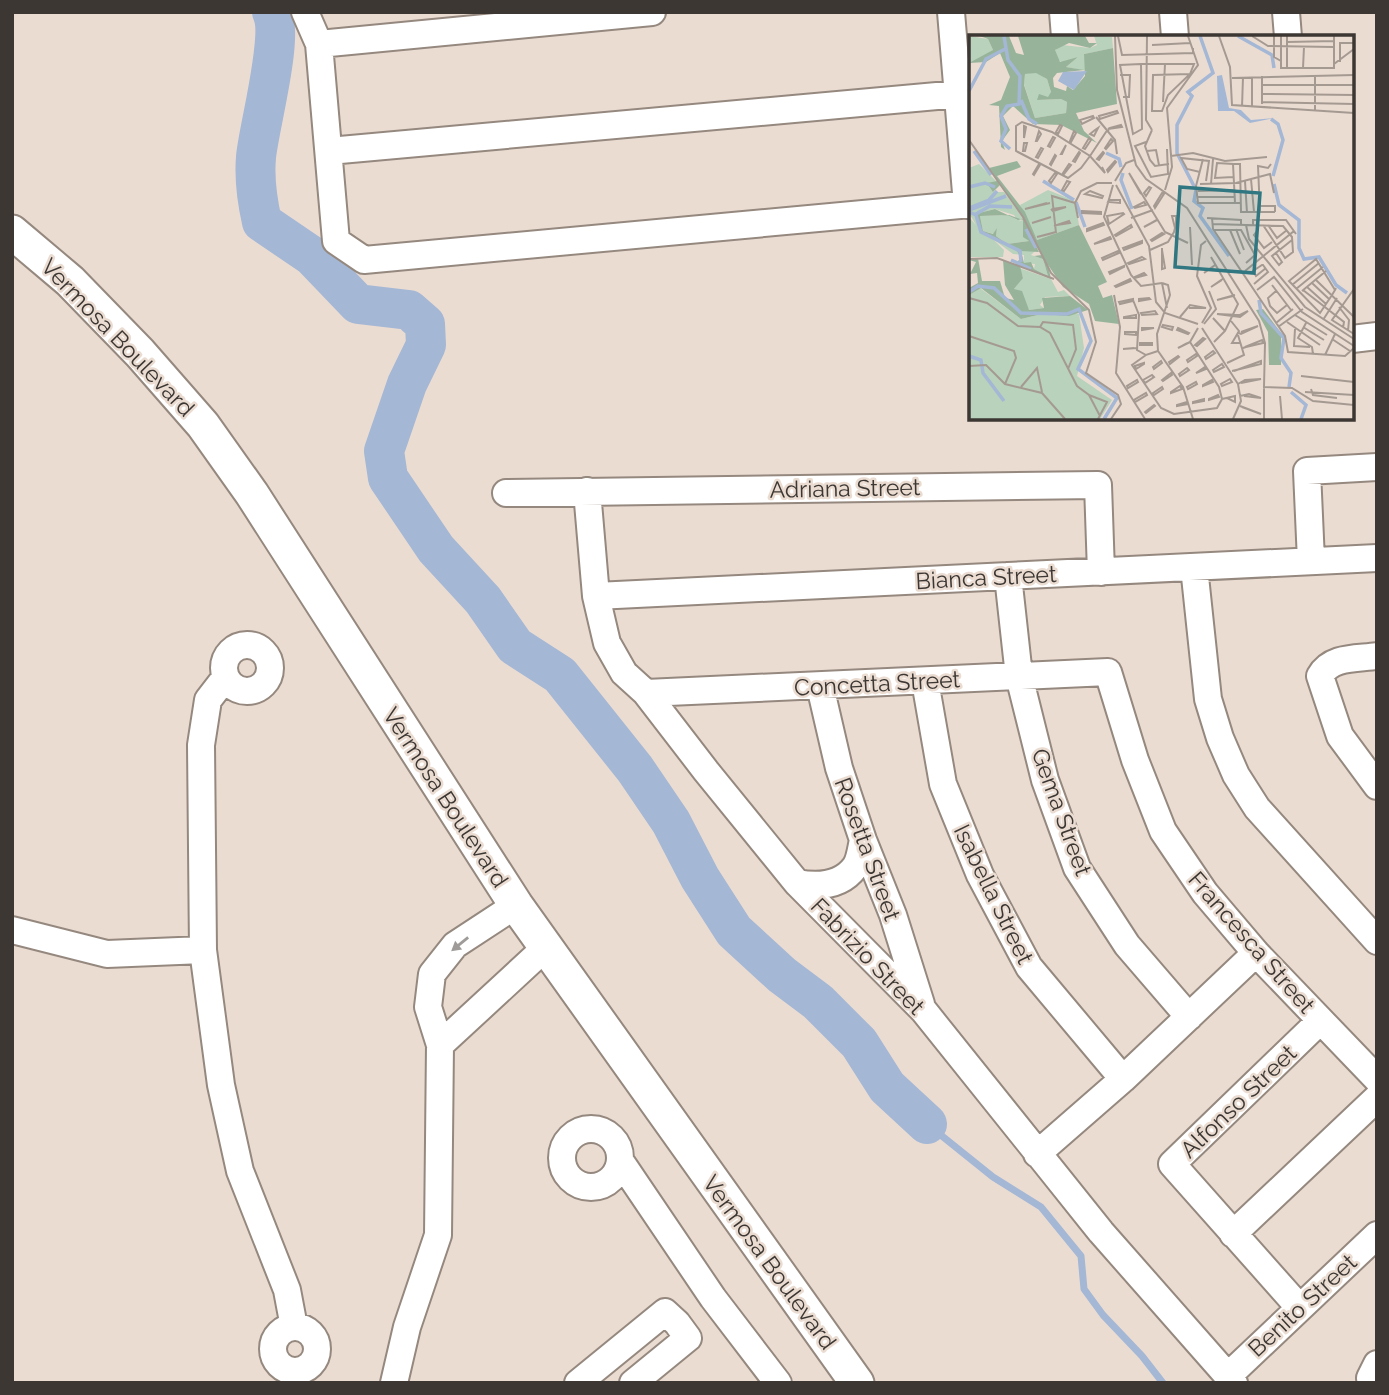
<svg xmlns="http://www.w3.org/2000/svg" width="1389" height="1395" viewBox="0 0 1389 1395" font-family="Raleway,sans-serif">
	<style>
		.lines { fill: none; stroke-linecap: round; stroke-linejoin: round }
		.stream { stroke: #a4b7d5; stroke-width: 7 }
		.river { stroke: #a4b7d5; stroke-width: 40 }
		.minor-casing { stroke: #95887e; stroke-width: 30 }
		.major-casing { stroke: #95887e; stroke-width: 37 }
		.minor { stroke: #fff; stroke-width: 26 }
		.major { stroke: #fff; stroke-width: 33 }
		.oneway { fill: #9e9b99 }
		.labels { text-anchor: middle; dominant-baseline: central; stroke-width: 5; stroke-linejoin: round; paint-order: stroke }
		.street-label { font-size: 23px; fill: #3c3733; stroke: #ebdcd2 }
		.inset-river { fill: none; stroke: #a4b7d5; stroke-width: 3.5 }
		.inset-road { fill: none; stroke: #a59a92; stroke-width: 2 }
		.view { fill: #307781; fill-opacity: 0.15; stroke: #307781; stroke-width: 3.5 }
		.inset-edge { fill: none; stroke: #3c3733; stroke-width: 3.5 }
	</style>
	<rect width="100%" height="100%" fill="#ebdcd2"/>
	<g class="lines">
		<!-- stream -->
		<path class="stream" d="M927,1124L993,1177L1041,1207L1081,1256L1084,1289L1103,1315L1142,1356L1163,1383"/>
		<!-- river -->
		<path class="river" d="M272,12C284,37 259,126 256,157C254,180 257,200 262,222L312,256L358,304L409,310L425,324L426,345L407,384L384,451L388,478L436,549L483,600L515,646L560,675L635,769L671,822L700,878L734,931L782,975L818,1002L859,1043L887,1087L927,1124"/>
		<!-- minor casing -->
		<g class="minor-casing">
			<path id="minor" d="M305,12L319,44L336,241L364,260L971,204
				M951,12L967,205
				M1063,12L1065,37
				M1173,12L1175,37
				M1286,12L1288,37
				M319,44L652,12
				M329,151L959,94
				M1352,339L1377,336
				M587,491L596,596L607,643L624,673L646,693L706,771L797,883L924,1011L1101,1232L1234,1383
				M506,493L1098,485L1101,572
				M1311,561L1307,471L1377,467
				M1194,567L1208,699L1220,738L1236,775L1257,808L1377,941
				M1008,576L1019,676L1045,780L1077,868L1127,945L1189,1017
				M596,596L1377,558
				M224 668a23 23 0 1 1 46 0a23 23 0 1 1-46 0Z
				M1377,656C1356,659 1331,656 1320,676L1340,736L1377,786
				M225,678L208,700L201,745L203,950L221,1085L240,1171L287,1290L294,1327
				M925,681L943,784L980,875L1029,967L1123,1079
				M820,686L839,768L863,840L893,915L921,1004
				M646,693L1108,672L1135,760L1163,831L1205,893L1256,953L1377,1079
				M797,883C818,887 841,886 855,867C860,860 861,848 863,840
				M12,930L107,954L203,950
				M440,1045L545,948
				M562 1158a29 29 0 1 1 58 0a29 29 0 1 1-58 0Z
				M1037,1154L1123,1079L1256,953
				M621,1162L713,1298L778,1383
				M1233,1234L1377,1098
				M1299,1307L1172,1164L1320,1021
				M273 1349a22 22 0 1 1 44 0a22 22 0 1 1-44 0Z
				M1228,1376L1377,1235
				M394,1383L407,1327L438,1235L440,1045L428,1007L432,974L455,945L516,905
				M578,1383L665,1312L677,1323L688,1338L633,1383
				M1371,1383L1370,1378L1377,1364"/>
		</g>
		<!-- major casing -->
		<g class="major-casing">
			<path id="major" d="M12,232L70,281L140,353L203,425L252,494L516,905L857,1383"/>
		</g>
		<!-- minor -->
		<use href="#minor" class="minor"/>
		<!-- major -->
		<use href="#major" class="major"/>
	</g>
	<!-- one-way arrows -->
	<defs><path id="oneway-solid" d="M-6-.8H1V-3.2L6.5 0L1 3.2V.8H-6Z" transform="scale(1.75)"/></defs>
	<use class="oneway" href="#oneway-solid" transform="translate(460 944) rotate(141)"/>
	<g class="labels">
		<!-- street labels -->
		<g class="street-label">
			<text transform="translate(118 337) rotate(46)">Vermosa Boulevard</text>
			<text transform="translate(845 488) rotate(-1)">Adriana Street</text>
			<text transform="translate(986 577) rotate(-3)">Bianca Street</text>
			<text transform="translate(877 683) rotate(-3)">Concetta Street</text>
			<text transform="translate(446 797) rotate(57)">Vermosa Boulevard</text>
			<text transform="translate(1062 812) rotate(70)">Gema Street</text>
			<text transform="translate(868 849) rotate(70)">Rosetta Street</text>
			<text transform="translate(994 894) rotate(64)">Isabella Street</text>
			<text transform="translate(1252 942) rotate(49)">Francesca Street</text>
			<text transform="translate(868 956) rotate(46)">Fabrizio Street</text>
			<text transform="translate(1238 1101) rotate(-44)">Alfonso Street</text>
			<text transform="translate(770 1262) rotate(54)">Vermosa Boulevard</text>
			<text transform="translate(1302 1305) rotate(-43)">Benito Street</text>
		</g>
	</g>
	<!-- overview -->
	<g transform="translate(969 35)">
		<rect width="385" height="385" fill="#ebdcd2"/>
		<path d="M0,1L19,4L24,15L11,26L1,27ZM125,1L143,2L144,13L115,19L118,36L97,32L109,22L94,28L87,24L86,15L93,10L121,13L128,10ZM67,37L78,44L82,57L81,62L68,65L92,64L98,67L97,78L66,83L55,49L56,39ZM10,129L28,147L24,157H35L54,183L50,186L54,185V201L60,206L38,209L27,201L28,193L25,199L14,196L11,181L40,180L48,185L45,180L26,174L6,179L12,198L27,203L35,210L51,216L67,215L62,220L74,224L79,241L65,234L66,229L55,228V220L44,219L24,204L35,215L34,222H0V182L7,190L0,178V133ZM79,155L106,166L110,190L68,205L51,170ZM50,233L82,244L89,257L95,255L101,261L76,262L71,270L75,273L60,275L45,254L54,242ZM11,253L52,284L73,279H110L115,313L108,341L143,365L131,384H0V260Z" fill="#b8d2bb"/>
		<path d="M11,1H40L47,18L55,20L49,1H116L120,8H128L121,13L100,8L86,15L91,27L109,22L97,32L115,35L88,38L84,43L85,52L97,56L98,51L104,55L116,41L115,19L144,13L148,69L107,78L115,96L128,108L92,90L64,89L44,71L34,81L41,95L33,106L36,115L32,112L30,71L20,70L32,65L41,42L31,18L17,27L0,28L24,15L19,4ZM67,38L78,44L82,57L79,62L70,59L68,65L92,64L98,67L97,78L66,83L55,50L56,39ZM0,101L20,133L48,126L52,132L28,141L56,177L68,205L110,190L138,247L129,251L134,263L143,260L150,289L126,286L120,269L94,252L79,230L82,244L51,231L54,243L45,254L53,256L60,275L75,273L73,263L101,261L119,275L100,281L73,279L52,284L12,253L0,260V253L9,248L8,238L1,239L7,227L0,225L9,223L13,246H31L36,263L45,265L36,250L34,225L46,229L52,223L47,214L12,198L6,179L26,174L49,185L55,183L31,150L24,157L18,148L28,146ZM40,180L54,185V202L60,206L38,209L27,201L28,193L24,199L14,196L11,181ZM67,211L73,220L65,221L74,224L79,241L65,234L62,227L55,228L52,216L70,217ZM294,274L312,298V330H300L299,297L287,275Z" fill="#97b49b" fill-rule="evenodd"/>
		<path d="M118,36L105,55L89,46L94,37ZM253,40L260,73L272,75L282,85L305,83L281,88L265,76H249L248,41Z" fill="#a4b7d5"/>
		<path class="inset-river" d="M35,1L39,25L51,41L50,69L38,71L32,81L37,94L32,106L41,114M231,1L244,38L219,57L223,61L208,90V118L227,155L225,166L234,173L231,181L260,221M269,1L303,20L305,33M0,56L17,24L36,14M52,65L60,84L68,89M302,84L309,89L314,105L304,141M5,116L22,140M137,118L150,124L152,132M154,138L152,145L163,174M74,146L105,165M305,149L310,170L330,185V213L335,224L350,222L367,250L378,258M0,152L16,148L26,152M107,167L116,192M0,173L20,165L28,156M0,175L37,161M0,177L7,180L12,197L51,216L52,227M7,179L21,171L43,172M57,194L67,213M42,225L62,234M0,257L9,251L25,253L52,278L98,279L110,274L122,306L109,334L148,363L135,384M290,265L292,278L315,303L312,323L322,338L320,352M0,321L12,325L14,338L35,366M322,357L337,370L332,384"/>
		<path class="inset-road" d="M146,1L148,55L167,130L177,144L218,173L290,286L296,308L295,352L323,353L344,366L385,370M149,1L153,20L224,18V13M178,1L177,85L183,95M250,1L261,32L263,70L385,78M283,1L299,11L365,12M305,1V22L312,26M312,1V33H365V1M318,7L365,6M183,10L221,8M371,27V8H385M172,29L173,94L164,99L151,30L172,29H225L221,39L199,60L193,76H183L184,40L221,39M365,29L385,14M318,33V1M334,33L335,12M151,40H161L160,62H154M346,40V76M263,43L385,40M293,50H385M293,59L385,60M194,67L196,29M293,67L385,69M293,69V41M273,72L274,42M283,72V42M148,76L149,78L131,84L130,81ZM124,81L125,83L113,89L111,85ZM127,82L146,105L148,119M91,90L93,91L89,99L87,97ZM152,90L153,92L139,94L141,93ZM55,91L57,92L55,103ZM129,93L125,101L121,99L126,95ZM183,95L176,111L181,125L186,131L200,129M70,96L72,99L68,106H67ZM105,96L107,98L102,107L101,106ZM84,102L86,103L81,112L79,111ZM120,103L122,105L116,114L114,113ZM142,104L144,106L137,114L136,113ZM0,105L54,182L82,238L120,275L127,307L117,338L149,360L152,369L142,384M177,107L166,111L182,142L199,139L198,114M55,108H58L56,116H54ZM97,110L93,119H92ZM72,113L74,114L69,123L67,122ZM178,116L187,115L190,130M110,117L111,118L106,127L104,126ZM134,117L135,118L130,125L128,124ZM86,120L87,121L82,130L81,129ZM202,121L224,118L256,126L298,122M234,124L227,151L229,168H272M146,126L147,127L139,137L138,135ZM70,129L71,130L65,140L64,139ZM100,129L102,130L95,139L94,138ZM264,129H271L272,177H306M133,132L136,138L121,121L83,97L53,87L47,91V116L99,143L112,133L121,121L137,97L140,95M231,137L218,134L212,123L240,126L237,146M86,138L88,139L82,148L80,146ZM264,142L246,143L248,128L264,129L266,168M282,144L285,177M98,146L101,147L95,156L93,155ZM146,146L157,128L165,125M276,146L278,178M231,149L267,148L301,139L305,158M242,149L244,124M144,150L135,182L162,240L172,251L193,248M147,150L180,211L187,267L196,278L229,289M180,152L182,153L177,161L175,158ZM196,155L203,132L198,73L229,30L219,1M121,156L134,161L133,163L116,159ZM229,156L265,155M193,158L195,159L186,173L185,171ZM172,159L160,138L196,197L219,208M229,162H266M140,165H151V168L139,167ZM175,167L177,170L166,173L165,172ZM78,168L56,174L81,168M291,171H306V177M82,174L84,176L97,172L83,174M113,176L132,177V179L113,178ZM291,177L289,131L299,133L302,129M154,178L155,179L140,189L138,181ZM79,183L63,188L82,182M109,183L106,168L112,156L128,148H143M162,183L184,175M238,183L272,185V190M243,183L244,194L316,301L319,317L376,321L385,313M188,185L175,192L189,184M134,188L135,190L118,196V194ZM243,189L314,191L323,202L324,217L316,223L294,190M162,190L163,192L147,201L146,200ZM277,190L280,204L336,272L385,304M284,190V185H317L327,199M299,190L308,203L318,195M85,191L100,186L101,188L88,190M221,192L223,230M267,194L275,215M245,195H272L286,220L277,228M261,195L271,219M288,196L285,200L295,213L303,207M84,198L68,202L87,197M87,198L83,161L106,168M193,198L195,199L183,206L182,205ZM141,202L142,204L125,209ZM173,206V208L155,215L154,213ZM193,213V234L196,233L193,215M181,215L199,207L205,197L206,193L207,190V181H203L206,193M149,216L150,218L134,225L133,223ZM307,218L313,227L310,230L303,221L323,205M173,222L176,224L160,229L159,228ZM242,222L269,269L256,296L245,307M0,224L28,223L85,244M155,231V232L141,239L140,237ZM245,231L235,238L246,230M276,236L325,196M175,238L177,240L166,243V242ZM161,244L162,246L147,252L146,251ZM253,245L242,252L255,243M347,245L385,282M193,248L198,273M343,248L360,264M285,249L299,237L294,230H293L284,236L287,241L297,233M303,250L322,275M323,250L350,228M338,252L357,269M327,254L354,232M385,254L363,285L385,299M288,255L305,242L333,277L385,311M334,255L375,287L374,293M366,255L347,224L320,246L351,278L363,260L366,255L367,253M307,256L299,263L301,271L308,278L318,270M333,256L357,236M145,260L151,292L147,338L176,384M264,261L248,265L266,260M0,263L18,268L49,291L71,292L81,298L108,351L120,360L131,381M180,263L181,264L170,266V264ZM164,264V266L151,269L150,267ZM164,265L170,280L168,315L177,320L189,316L214,352L224,384M370,272L380,285L379,296M186,276L188,279L173,280L172,278ZM279,276L271,282L248,279L271,280ZM167,280V283H155V282ZM326,280L358,300M211,282L221,270L237,273H220M354,285L368,263M262,286L270,296L263,308H272M318,287L351,310M233,288L242,273L228,241L232,210L237,206M307,288L324,274M337,288L329,303L343,312L344,319M235,289L247,274L240,256M194,290L204,292L203,295L193,292ZM71,292L74,287L104,290L107,314L99,334M309,292L334,274M334,292L355,305M173,293H185L173,295ZM209,293L220,298L219,299L208,295ZM233,293L269,349L272,366L264,384M254,294L244,283L256,296M326,294L325,311L341,312M156,297H167V300L156,299ZM270,298L272,299L289,291L272,297M0,301L45,316L47,323L36,349M234,303L236,304L228,311L226,310ZM363,304L381,316M171,308H183V310H171ZM218,308L209,313L221,307M165,313L154,314L168,313M274,313L277,312L294,308L293,305L276,312M189,316L188,299L201,260L199,250L193,248M244,316L246,318L237,324L236,322ZM227,319L228,321L219,327L218,325ZM177,320L163,330L192,373L205,379L248,373L253,364L250,352L221,307L229,293M356,320L366,299M209,321L210,322L201,329L200,327ZM192,326L193,328L185,334L184,332ZM175,328V329L167,334L166,331ZM258,328L275,320L269,300M253,329L255,332L245,337L244,335ZM0,331L17,330L36,349L73,358L96,384M236,332L237,334L227,338ZM218,333L220,335L211,341L210,339ZM263,336L292,329V326L265,336M202,338L203,340L194,346L193,345ZM183,340L185,342L176,348L174,345ZM332,341L385,347M261,344L263,347L253,351L252,349ZM168,345L169,347L159,353L158,351ZM243,345L244,347L234,351V350ZM227,347L228,349L219,354L218,352ZM269,349L276,345L292,344L272,348M211,351L213,354L202,358V357ZM52,352L68,333L73,357M193,352L194,354L185,360L184,358ZM295,352V384M342,354L344,360L368,363M336,357L385,360M177,358L178,360L166,367L165,365ZM120,360L138,367L129,384M249,360L250,362L240,365V364ZM271,361L280,359L292,363L275,361M311,361L313,384M235,364V366L224,368V367ZM253,364L266,361V367L258,363M218,367L219,369L208,371V370ZM185,370L186,371L177,378L176,377ZM271,371L292,379L273,372"/>
		<path class="view" d="M211,152L291,158L285,238L206,232Z"/>
		<rect width="385" height="385" class="inset-edge"/>
	</g>
	<!-- border -->
	<rect width="1389" height="1395" fill="none" stroke="#3c3733" stroke-width="28"/>
</svg>
